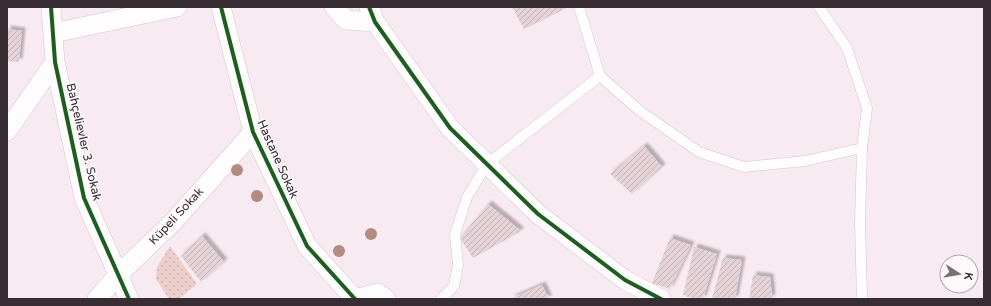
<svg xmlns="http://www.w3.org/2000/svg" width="991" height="306" viewBox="0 0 991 306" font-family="'Varela Round',sans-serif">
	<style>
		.grass { fill: url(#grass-dots) }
		.building { fill: url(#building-hatch); filter: url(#shadow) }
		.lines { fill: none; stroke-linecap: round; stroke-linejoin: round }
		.lane-casing { stroke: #d2c7cd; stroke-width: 11 }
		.street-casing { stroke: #d2c7cd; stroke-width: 20 }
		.lane { stroke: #fefcfd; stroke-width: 10 }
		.street { stroke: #fefcfd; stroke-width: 19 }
		.cycleway-casing { stroke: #fdf8fa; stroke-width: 6 }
		.cycleway { stroke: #1b5e20; stroke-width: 4 }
		.tree { fill: #b48a84 }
		.labels { text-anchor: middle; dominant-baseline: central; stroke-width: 3; stroke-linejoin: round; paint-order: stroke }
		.street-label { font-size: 12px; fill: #372d32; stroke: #fdf8fa }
	</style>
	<defs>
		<pattern id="grass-dots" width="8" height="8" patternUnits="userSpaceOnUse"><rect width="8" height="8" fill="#eccecb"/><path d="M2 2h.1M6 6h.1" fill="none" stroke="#cbb1af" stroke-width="1.8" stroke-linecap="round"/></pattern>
		<pattern id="building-hatch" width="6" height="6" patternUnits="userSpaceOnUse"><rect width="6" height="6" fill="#e4d2d7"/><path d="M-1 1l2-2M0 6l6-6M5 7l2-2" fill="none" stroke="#c4b5b9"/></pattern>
		<filter id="shadow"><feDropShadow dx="3.5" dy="-3.5" stdDeviation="1" flood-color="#0004"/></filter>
	</defs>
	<rect width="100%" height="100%" fill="#f8eaf1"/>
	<!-- grass -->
	<path class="grass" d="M170,246L197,284L179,299H169L156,279L157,267Z"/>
	<!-- building -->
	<path class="building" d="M512,7H562L563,10L524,29Z
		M7,29L22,31L19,62L7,61Z
		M644,146L662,167L632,194L610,174Z
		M488,204L521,231L473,258L460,238Z
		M202,236L224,262L201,282L181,256Z
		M670,238L691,245L670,289L652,283Z
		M694,247L717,254L703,299H694L683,295Z
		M723,258L742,260L735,299H712Z
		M753,275L770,277L772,296L771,299H749Z
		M542,285L549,299H510Z"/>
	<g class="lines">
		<!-- lane casing -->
		<g class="lane-casing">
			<path id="lane" d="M579,7L600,76L640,111L699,152L744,167L805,161L862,148
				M819,7L847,48L867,108L862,148L860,223L862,299
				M441,299L454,286L458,265L455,234L467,197L487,164L600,76"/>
		</g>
		<!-- street casing -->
		<g class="street-casing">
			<path id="street" d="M51,7L55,62L84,198L129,299
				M221,7L253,132L307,246L355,299
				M334,7L346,20L375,22
				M369,7L375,22L450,128L538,214L625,280L661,299
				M53,33L177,7
				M7,131L55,62
				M97,299L118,275L174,221L253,132
				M355,299L378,293L386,299"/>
		</g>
		<!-- lane -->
		<use href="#lane" class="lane"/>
		<!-- street -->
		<use href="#street" class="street"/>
		<!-- cycleway casing -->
		<g class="cycleway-casing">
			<path id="cycleway" d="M51,7L55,62L84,198L129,299
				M221,7L253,132L307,246L355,299
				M369,7L375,22L450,128L538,214L625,280L661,299"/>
		</g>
		<!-- cycleway -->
		<use href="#cycleway" class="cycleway"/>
	</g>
	<!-- trees -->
	<g class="tree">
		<circle cx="237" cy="170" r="6"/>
		<circle cx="257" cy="196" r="6"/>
		<circle cx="371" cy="234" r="6"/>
		<circle cx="339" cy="251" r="6"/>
	</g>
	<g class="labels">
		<!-- street labels -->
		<g class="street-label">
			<text transform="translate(84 142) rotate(77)">Bahçelievler 3. Sokak</text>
			<text transform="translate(278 159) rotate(66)">Hastane Sokak</text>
			<text transform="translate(176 216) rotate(-47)">Küpeli Sokak</text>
		</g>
	</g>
	<!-- border -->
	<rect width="991" height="306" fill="none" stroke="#372d32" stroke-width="16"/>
	<!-- north arrow -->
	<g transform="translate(959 274) rotate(102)"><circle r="19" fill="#fdf8fa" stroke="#aea7aa"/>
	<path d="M0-3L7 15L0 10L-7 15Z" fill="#7b6f75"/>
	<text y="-6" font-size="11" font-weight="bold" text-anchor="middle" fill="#372d32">K</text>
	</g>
</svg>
